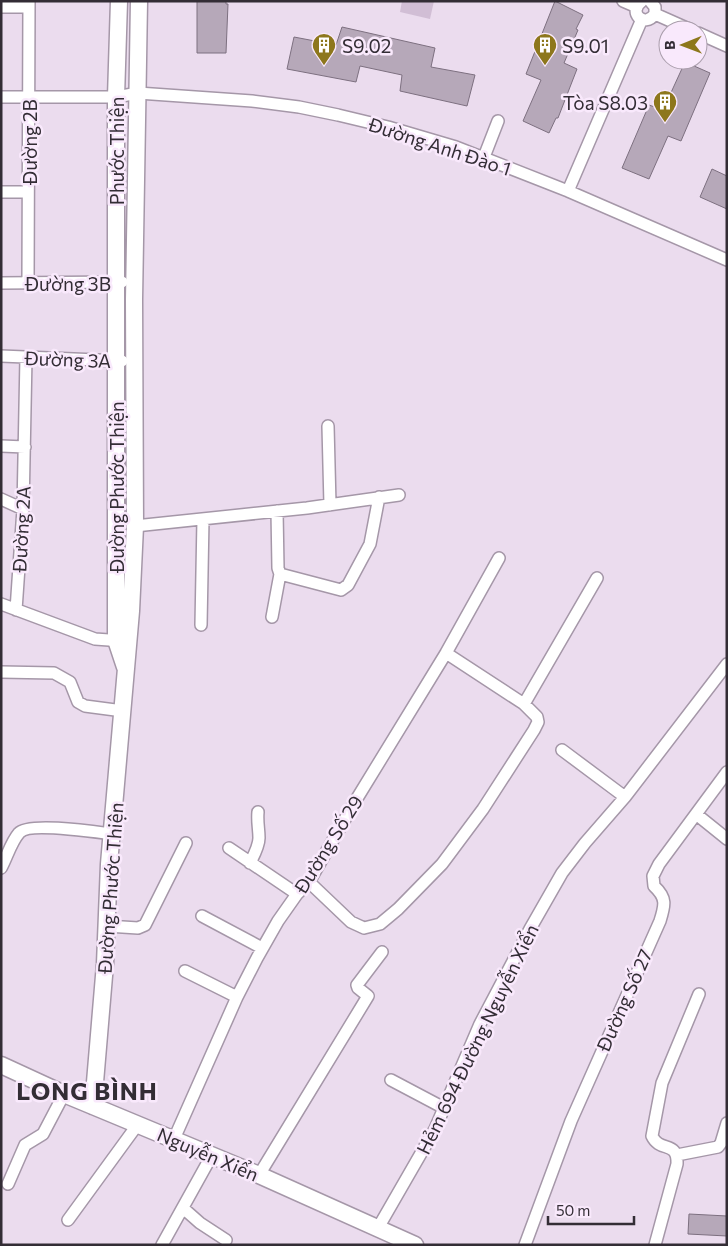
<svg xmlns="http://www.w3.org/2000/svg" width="728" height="1246" viewBox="0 0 728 1246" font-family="Commissioner,sans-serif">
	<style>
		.green { fill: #d1bed5 }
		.building { fill: #b6a8b9; stroke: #7d7080 }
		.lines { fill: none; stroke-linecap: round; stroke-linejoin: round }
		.street-casing { stroke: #a597a8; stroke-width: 14 }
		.secondary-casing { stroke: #a597a8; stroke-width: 19 }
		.street { stroke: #fff; stroke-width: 11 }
		.secondary { stroke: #fff; stroke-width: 16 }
		.labels { text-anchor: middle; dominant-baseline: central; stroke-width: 5; stroke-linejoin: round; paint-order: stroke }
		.poi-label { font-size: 19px; fill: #332d35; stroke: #f9e9fc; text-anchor: start }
		.street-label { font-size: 19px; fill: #332d35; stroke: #f9e9fc }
		.district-label { font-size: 24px; font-weight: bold; letter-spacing: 1px; fill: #332d35; stroke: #f9e9fc }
	</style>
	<rect width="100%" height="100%" fill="#ebdcee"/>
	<!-- green -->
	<path class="green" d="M402,1H434L430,19L400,12Z"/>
	<!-- building -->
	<path class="building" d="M197,1H226V4H228L226,53H197Z
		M555,1L583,15L576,29L578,30L564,63L577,69L558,118H556L549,133L523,121L541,80L526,74Z
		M342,27L435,48L431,67L475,75L467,106L400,91L402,75L360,66L356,82L287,69L294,37L336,45Z
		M685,62L710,73L681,141L668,136L649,179L622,168L649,105L663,110Z
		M712,169L727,176V209L700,197Z
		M689,1214L727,1216V1236L688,1234Z"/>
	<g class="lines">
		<!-- street casing -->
		<g class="street-casing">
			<path id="street" d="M623,1L637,7
				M642,1C627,12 644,29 655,14V7L650,1
				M1,7H29
				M655,14L691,30
				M698,33L727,46
				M1,97H116L138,93L252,101L299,107L338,115L388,127L456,147L568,191L727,260
				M484,157L498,121
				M568,191L642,19
				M1,192H28
				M1,283L122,282
				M28,283L29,1
				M1,356L122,361
				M328,426L330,505
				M1,446L25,447
				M1,499L23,509
				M277,511L278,568L280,574L341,590L348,585L370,544L379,497
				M135,526L307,508L399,495
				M1,604L95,639L123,641
				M16,610L23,509L26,357
				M272,617L280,574
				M201,625L203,519
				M1,672L54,673L70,682L78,702L85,706L123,711
				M524,704L597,578
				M562,750L625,797
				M696,814L727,839
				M229,848L297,894
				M250,863C254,855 259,846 259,838C259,829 257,822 258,812
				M1,868C7,857 11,842 19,833C28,822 96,832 112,834
				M309,882L351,922L364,928L380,924L398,909L442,864L483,809L534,730L538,722L537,717L524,704L446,653
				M202,916L262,948
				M107,926L138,928L145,925L186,843
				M185,971L237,997
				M391,1080L444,1108
				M174,1139L237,997L257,958L278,921L297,894L309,882L356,800L446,653L499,558
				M677,1155L718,1147L721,1143L727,1123
				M259,1175L368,996L358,988L357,985L382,952
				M8,1184L25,1145L43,1134L64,1094
				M183,1208L200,1223L226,1240
				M68,1220L138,1124
				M378,1228L435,1129L480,1024L530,929L562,873L585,843L625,797L727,664
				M162,1245L212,1155
				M525,1245L571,1121L660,921C665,905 667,898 654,886L653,876L659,864L727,772
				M655,1245L677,1164C678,1140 660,1153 652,1136L662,1083L699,994"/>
		</g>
		<!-- secondary casing -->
		<g class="secondary-casing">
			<path id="secondary" d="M119,1L116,97V640L125,667
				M1,1065L64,1094L259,1175L415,1245
				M93,1106L105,964L109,864L131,611L135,526L134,300L139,1"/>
		</g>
		<!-- street -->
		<use href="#street" class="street"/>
		<!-- secondary -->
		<use href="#secondary" class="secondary"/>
	</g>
	<!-- icons -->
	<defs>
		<g id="building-pin" transform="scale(1.25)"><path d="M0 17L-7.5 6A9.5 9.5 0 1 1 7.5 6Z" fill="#8d771c" stroke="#f9e9fc"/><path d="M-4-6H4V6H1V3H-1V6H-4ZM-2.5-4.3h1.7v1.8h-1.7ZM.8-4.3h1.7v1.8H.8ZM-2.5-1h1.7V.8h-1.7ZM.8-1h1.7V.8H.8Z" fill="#fff"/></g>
	</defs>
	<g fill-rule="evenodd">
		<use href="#building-pin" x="324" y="45"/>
		<use href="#building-pin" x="545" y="45"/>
		<use href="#building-pin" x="665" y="102"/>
	</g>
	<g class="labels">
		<!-- poi labels -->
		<g class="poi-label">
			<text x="342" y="45">S9.02</text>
			<text x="562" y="45">S9.01</text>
			<text x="648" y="102" text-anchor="end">Tòa S8.03</text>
		</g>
		<!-- street labels -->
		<g class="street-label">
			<text transform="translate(29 142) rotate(-90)">Đường 2B</text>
			<text transform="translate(440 146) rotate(18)">Đường Anh Đào 1</text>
			<text transform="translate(116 151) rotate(-90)">Phước Thiện</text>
			<text x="68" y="283">Đường 3B</text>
			<text transform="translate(68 359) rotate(2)">Đường 3A</text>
			<text transform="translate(116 487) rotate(-90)">Đường Phước Thiện</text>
			<text transform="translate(21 529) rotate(-87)">Đường 2A</text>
			<text transform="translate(328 844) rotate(-58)">Đường Số 29</text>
			<text transform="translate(110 888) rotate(-86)">Đường Phước Thiện</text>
			<text transform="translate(624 1000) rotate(-66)">Đường Số 27</text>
			<text transform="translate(477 1039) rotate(-64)">Hẻm 694 Đường Nguyễn Xiển</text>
			<text transform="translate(208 1154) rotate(23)">Nguyễn Xiển</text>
		</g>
		<!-- district labels -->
		<g class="district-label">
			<text x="87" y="1090">LONG BÌNH</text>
		</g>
	</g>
	<!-- border -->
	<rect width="728" height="1246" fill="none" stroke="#332d35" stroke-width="5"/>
	<!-- north arrow -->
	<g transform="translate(683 45) rotate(269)"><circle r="24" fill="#f9e9fc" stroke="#aa9eac"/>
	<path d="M0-4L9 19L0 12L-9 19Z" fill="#8d771c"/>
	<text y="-8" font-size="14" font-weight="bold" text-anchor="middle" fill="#332d35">B</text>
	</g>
	<!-- scale -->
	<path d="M548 1216v8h86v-8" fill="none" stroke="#332d35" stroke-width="2.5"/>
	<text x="556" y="1216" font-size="15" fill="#332d35" stroke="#f9e9fc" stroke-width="4" paint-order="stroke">50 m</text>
</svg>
